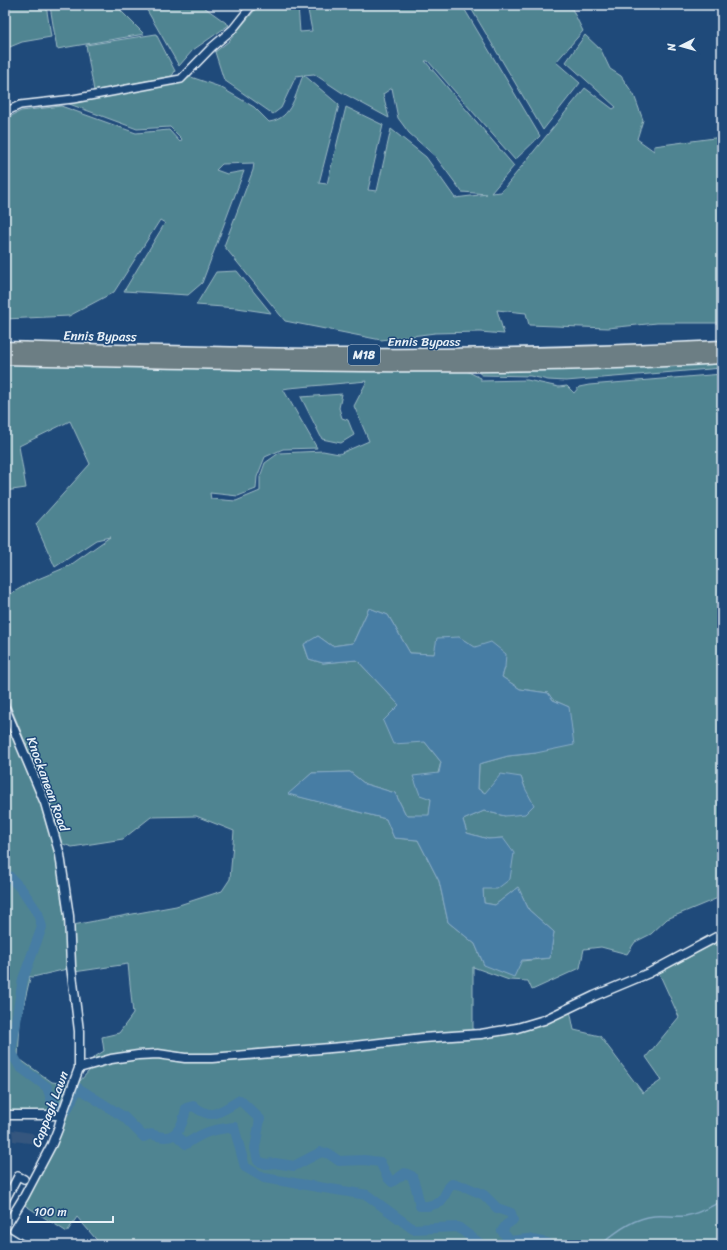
<svg xmlns="http://www.w3.org/2000/svg" width="727" height="1250" viewBox="0 0 727 1250" font-family="Sriracha,sans-serif">
	<style>
		.built { fill: #35577e }
		.green { fill: #4f8491; stroke: #9cbac4; fill-rule: evenodd }
		.water { fill: #477da4; stroke: #87abc6 }
		.lines { fill: none; stroke-linecap: round; stroke-linejoin: round }
		.stream { stroke: #87abc6; stroke-width: 1.5 }
		.river { stroke: #477da4; stroke-width: 10 }
		.minor-casing { stroke: #e8f1f8; stroke-width: 10 }
		.tertiary-casing { stroke: #e8f1f8; stroke-width: 11 }
		.motorway-casing { stroke: #e8f1f8; stroke-width: 15 }
		.minor { stroke: #1f4a7a; stroke-width: 7 }
		.tertiary { stroke: #1f4a7a; stroke-width: 8 }
		.motorway { stroke: #6c7e84; stroke-width: 12 }
		.labels { text-anchor: middle; dominant-baseline: central; stroke-width: 3; stroke-linejoin: round; paint-order: stroke }
		.shield { fill: #1f4a7a; stroke: #acbfd2; stroke-width: 1 }
		.shield-label { font-size: 12px; font-weight: bold; fill: #e8f1f8 }
		.street-label { font-size: 13px; fill: #e8f1f8; stroke: #1f4a7a }
	</style>
	<rect width="100%" height="100%" fill="#1f4a7a"/>
	<filter id="ink" filterUnits="userSpaceOnUse"><feTurbulence type="fractalNoise" baseFrequency=".025" numOctaves="2"/><feDisplacementMap in="SourceGraphic" scale="8" xChannelSelector="R" yChannelSelector="G"/><feConvolveMatrix kernelMatrix="1 2 1 2 8 2 1 2 1" color-interpolation-filters="sRGB"/></filter>
	<g filter="url(#ink)">
		<!-- built -->
		<path class="built" d="M12,1130L32,1133L37,1139V1144L13,1141Z"/>
		<!-- green -->
		<path class="green" d="M5,5H46L51,37L22,42L5,49Z
			M57,5H117L121,11L144,34L57,49L50,6Z
			M144,5H204V7L229,25L193,50L179,66Z
			M259,5H298L300,32L312,31L307,5H462L540,136L515,160L428,61H425L514,166L491,193L501,192L585,88L613,109L616,107L566,62L585,35L601,50L610,69L621,76L634,95L643,120L637,139L654,151V146L722,137V323H657L608,328L529,325L526,313L497,310L504,334L480,332L435,333L381,340L285,321L224,246L253,170L254,163L222,164L216,170L227,174L244,171L202,283L188,295L124,291L165,223L160,220L114,292L69,316L5,319V119L21,111L61,106L136,133L169,130L180,142L182,139L170,127L137,129L64,102L181,81L191,77L220,87L254,107L269,122C292,119 296,93 303,75L296,76L281,108L273,114L224,80L215,52L229,41ZM314,74L341,92L389,118L383,94L392,88L398,118L409,133L436,157L462,192L487,194L455,198L426,157L391,129L377,191L368,190L383,125L346,107L327,184L319,183L339,105L304,75Z
			M469,5H569L571,7L583,31L556,62L580,83L543,130Z
			M156,34L175,71L172,76L94,91L86,45Z
			M237,271L271,313L237,308L196,305L216,272Z
			M722,355V368L566,381L548,380L530,376L482,375L474,369Z
			M5,363L462,369L481,378V381L527,380L559,387L567,386L574,393L579,387L589,385L722,374V891L718,898L667,919L651,934L635,942L627,954L601,947L584,949L580,968L532,990L528,981L509,980L473,967V1031L517,1033L570,1010L574,1030L600,1036L643,1093L662,1080L646,1057L679,1017L659,973L722,940V1245H101L77,1217L67,1232L23,1204L66,1107L77,1084L91,1069L93,1058L104,1051L102,1037L119,1033L133,1014L128,964L74,972L73,925L176,906L222,891L230,879L234,831L196,816L151,817L123,839L72,847L60,843L56,823L24,739L5,693V597L31,582L69,566L110,537L96,540L55,567L36,524L90,464L70,421L19,446L26,488L5,491ZM367,381L354,406L369,441L339,454L323,451L279,453L265,463L260,477V491L236,501L211,499L210,493L238,496L256,489L257,477L265,457L283,449L317,448L283,389L289,388ZM369,608L388,615L410,653L434,654L459,637L505,667L502,677L520,689L548,693L553,700L569,707L536,753L508,756L479,764L478,789L485,793L521,777L525,788L505,816L484,811L463,820L467,833L488,839L503,838L483,889L484,903L495,905L518,887L529,910L554,932L550,958L484,965L475,944L448,922L439,881L418,840L394,838L386,819L289,794L312,773L350,772L365,784L395,793L406,815L429,816L431,799L441,762L425,742L399,705L357,660L323,663L309,659L304,645L318,636L332,646L353,643Z
			M342,394L339,408L342,418L348,420L354,435L341,443L322,439L301,397Z
			M10,731L43,806L57,856L66,924L67,969L33,977L24,976L30,978L20,1021L18,1058L52,1082L67,1084L58,1109L54,1111L5,1112V732Z"/>
		<!-- water -->
		<path class="water" d="M369,608L388,615L410,653L434,654L437,638L459,637L475,647L491,642L506,654L505,667L502,677L520,689L548,693L553,700L569,707L574,745L536,753L508,756L479,764L478,789L485,793L501,774L521,777L525,788L534,805L525,814L505,816L484,811L463,820L467,833L488,839L503,838L514,853L510,879L497,889H483L484,903L495,905L518,887L529,910L554,932L550,958L522,960L514,977L484,965L475,944L448,922L439,881L418,840L394,838L386,819L288,794L312,773L350,772L365,784L395,793L406,815H429L431,799L420,795L413,776L439,773L441,762L425,742L393,744L383,721L399,705L357,660L323,663L309,659L304,644L318,636L332,646L353,643Z"/>
		<g class="lines">
			<!-- stream -->
			<path class="stream" d="M601,1245C615,1232 634,1218 654,1216C664,1215 675,1217 685,1216C699,1214 710,1207 722,1201"/>
			<!-- river -->
			<path class="river" d="M5,874L9,876L23,891L38,913L42,927L23,979L11,1052L20,1067L47,1087L52,1102L56,1105
				M67,1110L78,1088L124,1117L144,1137L151,1134C154,1135 160,1137 164,1137C179,1138 184,1120 186,1108L193,1106C198,1109 204,1114 211,1114C219,1114 233,1104 240,1100L260,1119L255,1148L258,1161L266,1164L275,1163L294,1166L321,1152L329,1154L339,1161L364,1160L380,1162L388,1178L392,1182L405,1173L412,1176L416,1188L420,1206H428L441,1202L449,1187L452,1184L466,1187L484,1195L497,1208L511,1213L513,1220L506,1225L502,1231L510,1241L527,1239L547,1243L549,1245
				M175,1134L186,1144C205,1131 212,1130 234,1127L245,1167L264,1178L367,1195L413,1229L458,1227L482,1245"/>
			<!-- minor casing -->
			<g class="minor-casing">
				<path id="minor" d="M5,112L20,105L73,99L181,79L212,47L233,29L252,5
					M5,1201L18,1176L24,1179
					M5,1234L23,1245"/>
			</g>
			<!-- tertiary casing -->
			<g class="tertiary-casing">
				<path id="tertiary" d="M5,708L45,803L60,855L69,916L71,966L79,1031V1068L62,1115L58,1129L52,1144L24,1197L5,1228
					M79,1068L111,1059L138,1055L158,1054L185,1058H212L354,1046L423,1038L481,1034L517,1028L544,1020L594,996L649,973L722,934
					M5,1115H62"/>
			</g>
			<!-- motorway casing -->
			<g class="motorway-casing">
				<path id="motorway" d="M5,348C120,351 236,355 351,355C475,356 598,353 722,347
					M5,358C244,363 483,372 722,357"/>
			</g>
			<!-- minor -->
			<use href="#minor" class="minor"/>
			<!-- tertiary -->
			<use href="#tertiary" class="tertiary"/>
			<!-- motorway -->
			<use href="#motorway" class="motorway"/>
		</g>
	</g>
	<g class="labels">
		<!-- shield labels -->
		<rect class="shield" x="348" y="345" width="32" height="20" rx="3"/>
		<g class="shield-label">
			<text x="364" y="355">M18</text>
		</g>
		<!-- street labels -->
		<g class="street-label">
			<text transform="translate(100 336) rotate(1)">Ennis Bypass</text>
			<text x="424" y="341">Ennis Bypass</text>
			<text transform="translate(48 784) rotate(70)">Knockanean Road</text>
			<text transform="translate(50 1109) rotate(-69)">Cappagh Lawn</text>
		</g>
	</g>
	<!-- margin -->
	<rect width="727" height="1250" fill="none" stroke="#1f4a7a" stroke-width="20"/>
	<rect x="10" y="10" width="707" height="1230" fill="none" stroke="#e8f1f8" stroke-width="1.5" filter="url(#ink)"/>
	<!-- north arrow -->
	<g transform="translate(681 46) rotate(264)" stroke="#1f4a7a" stroke-width="3" paint-order="stroke">
	<path d="M0-3L7 15L0 10L-7 15Z" fill="#e8f1f8"/>
	<text y="-6" font-size="11" font-weight="bold" text-anchor="middle" fill="#e8f1f8">N</text>
	</g>
	<!-- scale -->
	<path d="M28 1216v6h85v-6" fill="none" stroke="#e8f1f8" stroke-width="2"/>
	<text x="34" y="1216" font-size="12" fill="#e8f1f8" stroke="#1f4a7a" stroke-width="3" paint-order="stroke">100 m</text>
</svg>
